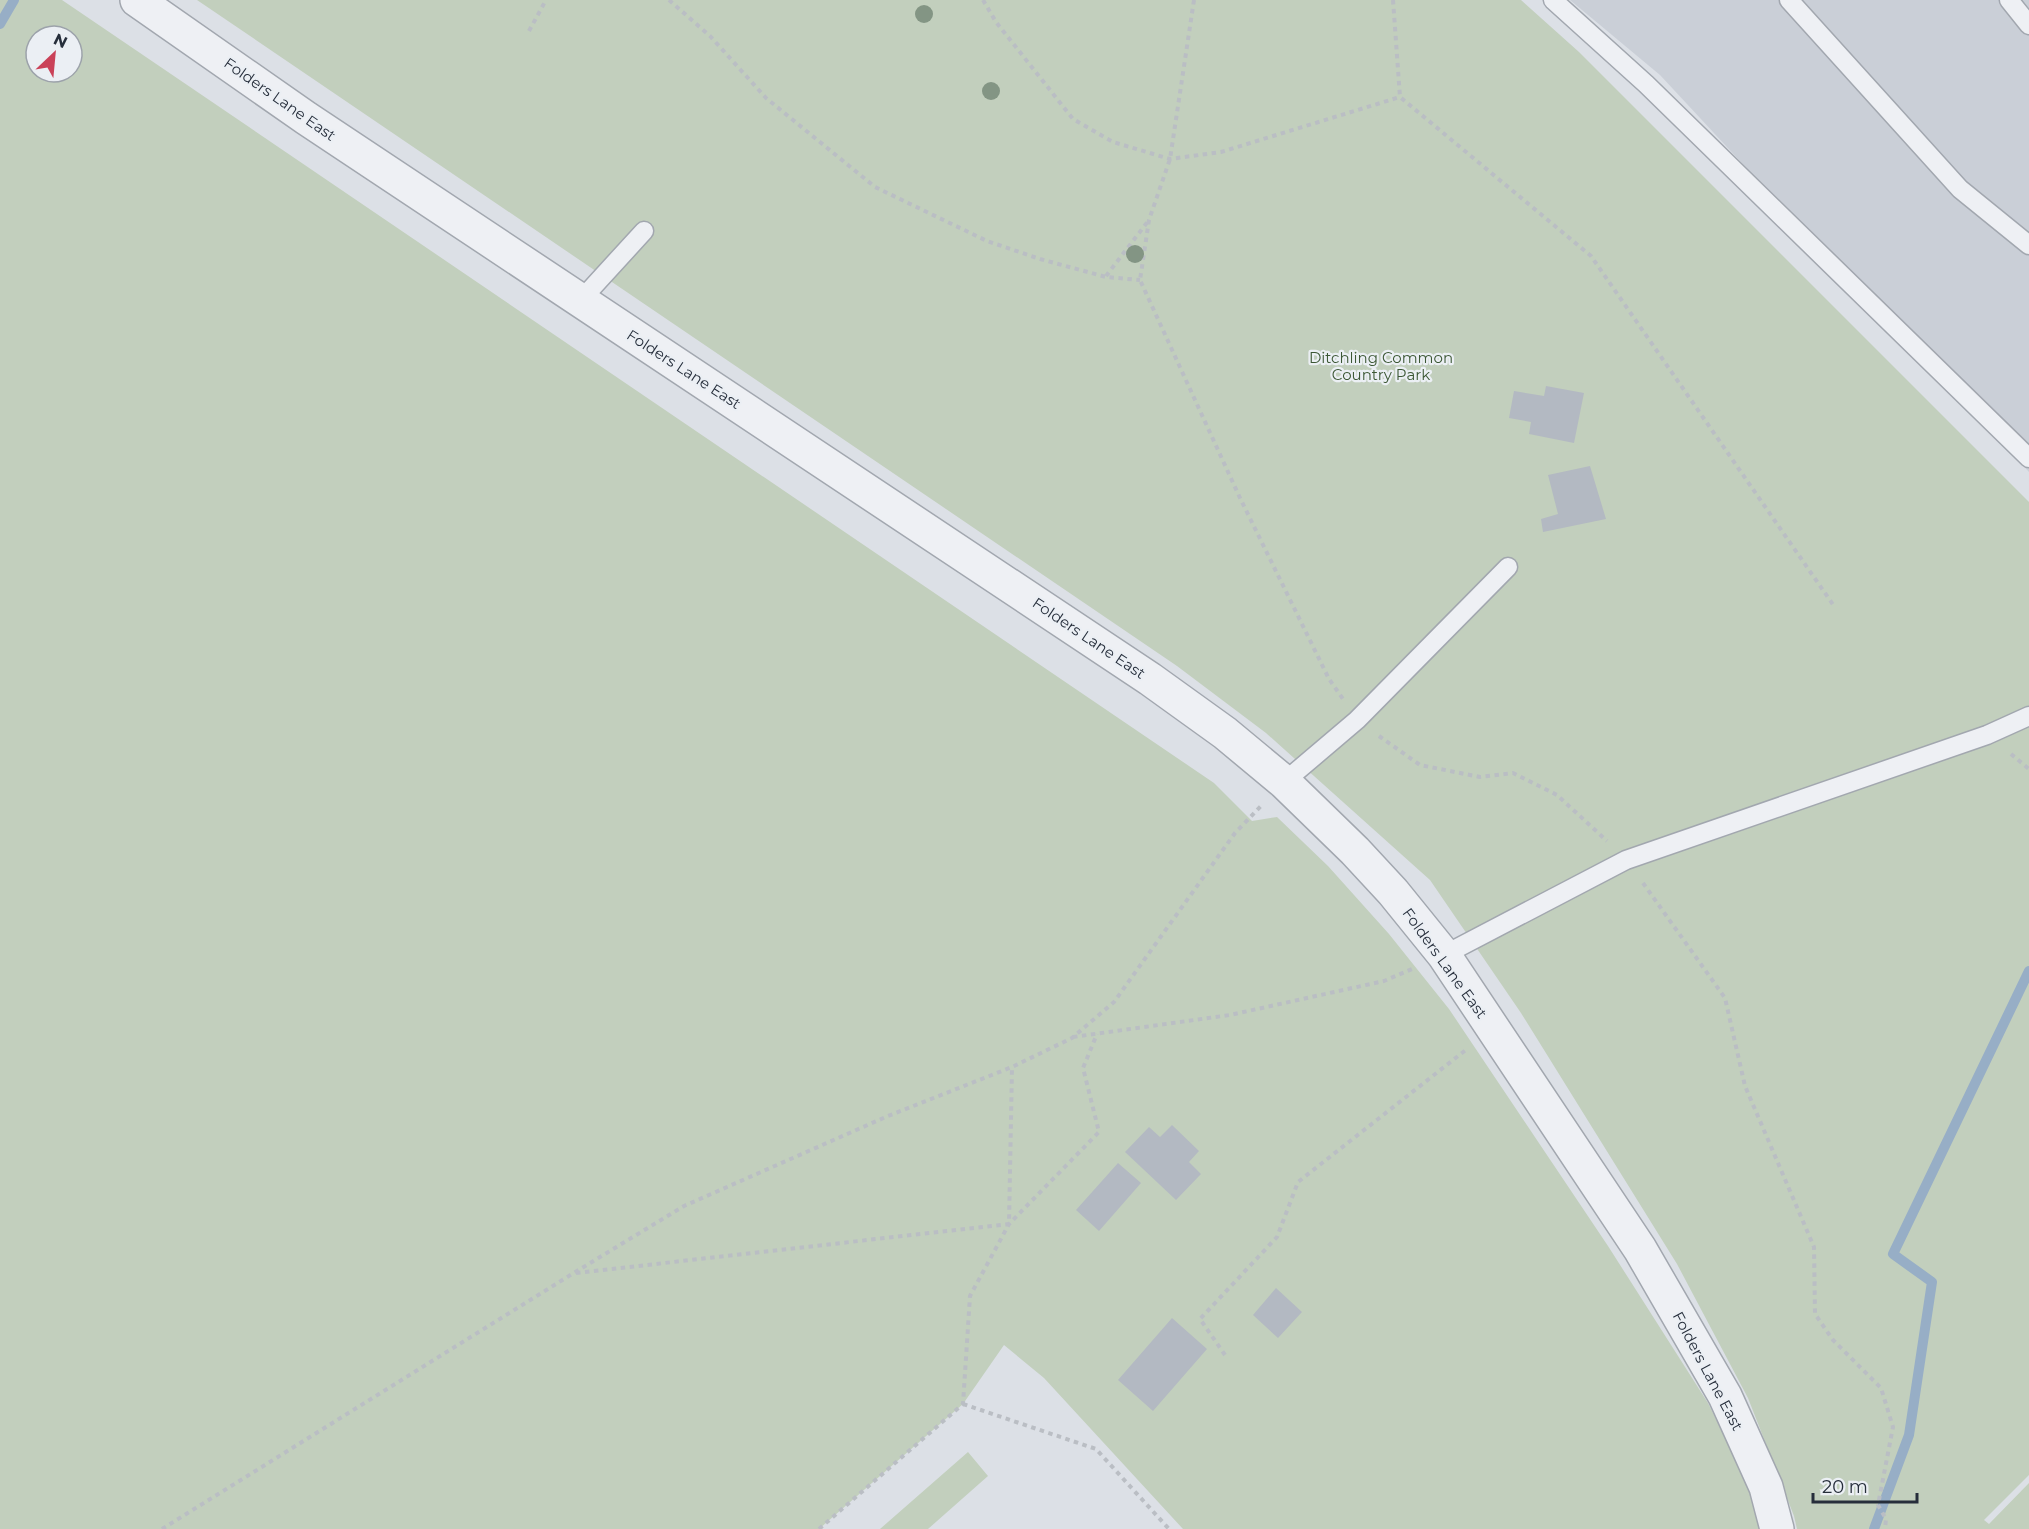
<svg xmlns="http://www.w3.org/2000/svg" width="2029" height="1529" viewBox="0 0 2029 1529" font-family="Montserrat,sans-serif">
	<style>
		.built { fill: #cacfd7 }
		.green { fill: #c2cfbd; fill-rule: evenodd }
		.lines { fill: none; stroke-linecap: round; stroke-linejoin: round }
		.stream { stroke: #97aec6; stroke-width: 10 }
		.building { fill: #b3b9c2 }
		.service-casing { stroke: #a2a7af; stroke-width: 21 }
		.tertiary-casing { stroke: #a2a7af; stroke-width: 36 }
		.path { stroke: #babec4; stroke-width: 4; stroke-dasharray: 4.5 4.5; stroke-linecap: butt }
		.service { stroke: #eef0f4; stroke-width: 18 }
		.tertiary { stroke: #eef0f4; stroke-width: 33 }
		.tree { fill: #839584 }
		.labels { text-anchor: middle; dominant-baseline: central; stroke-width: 4.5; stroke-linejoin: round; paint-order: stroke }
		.street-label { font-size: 15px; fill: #262e3b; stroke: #ebeff4 }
		.park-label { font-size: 15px; fill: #3b5734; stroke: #ebeff4 }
	</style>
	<rect width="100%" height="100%" fill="#dce0e6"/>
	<!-- built -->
	<path class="built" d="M1570,0H2029V472L1660,75Z"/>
	<!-- green -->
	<path class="green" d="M0,0H62L1214,783L1252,821L1277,817L1328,866L1389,934L1449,1009L1608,1246L1708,1403L1747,1482L1762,1529H1183L1044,1378L1004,1345L963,1404L819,1529H0ZM36,36H72V72H36Z
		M197,0H1521L1579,52L2029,502V1475L1984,1520L1989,1524L2029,1483V1529H1797L1794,1516L1748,1398L1677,1264L1521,1013L1430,880L1266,733L1177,666Z
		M968,1452L988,1476L928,1529H880Z"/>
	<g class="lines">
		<!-- stream -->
		<path class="stream" d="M0,24L14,0
			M1874,1529L1909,1435L1932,1282L1893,1254L2029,971"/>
	</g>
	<!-- building -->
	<path class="building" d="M1546,386L1584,393L1574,443L1529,434L1531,422L1509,418L1514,391L1544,396Z
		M1590,466L1606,519L1543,532L1541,519L1558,514L1548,475Z
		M1172,1125L1199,1151L1189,1162L1201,1174L1176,1200L1125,1152L1149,1127L1160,1137Z
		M1118,1163L1141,1183L1099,1231L1076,1210Z
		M1276,1288L1302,1312L1278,1338L1253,1315Z
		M1172,1318L1207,1349L1153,1411L1118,1380Z"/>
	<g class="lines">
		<!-- service casing -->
		<g class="service-casing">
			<path id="service" d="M1553,0L1646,84L2029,458
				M1789,0L1960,189L2029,245
				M2009,0L2029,25
				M580,301L644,231
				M1284,782L1357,720L1508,567
				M1444,955L1626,860L1987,735L2029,716"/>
		</g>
		<!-- tertiary casing -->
		<g class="tertiary-casing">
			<path id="tertiary" d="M137,0L306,118L1150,679L1225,733L1284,782L1355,851L1393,892L1444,955L1640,1249L1725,1396L1766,1487L1777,1529"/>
		</g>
		<!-- path -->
		<path class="path" d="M669,0L710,36L766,98L875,187L987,241L1040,259L1106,277L1140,280
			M983,0L996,22L1073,119L1113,142L1170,159L1221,152L1400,97
			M1194,0L1170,159L1149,220L1140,280L1240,498L1329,679L1343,699
			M1393,0L1400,97L1591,256L1834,606
			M529,31L546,0
			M1106,276L1149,220
			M1379,736L1420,765L1480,777L1513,773L1557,795L1607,841
			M2011,754L2029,769
			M1643,883L1725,998L1745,1086L1814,1247L1815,1314L1833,1340L1881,1388L1893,1427L1878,1505L1886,1519L1885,1529
			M1073,1037L1230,1015L1384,981L1412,969
			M576,1273L1009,1224L1012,1067
			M1225,1355L1200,1319L1277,1237L1298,1182L1467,1049
			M963,1404L1096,1449L1169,1529
			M162,1529L572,1274L684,1206L888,1116L1012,1067L1072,1038L1114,1002L1235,833L1261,806
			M819,1529L963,1404L970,1296L1009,1224L1099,1132L1083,1068L1097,1034"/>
		<!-- service -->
		<use href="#service" class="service"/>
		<!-- tertiary -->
		<use href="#tertiary" class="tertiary"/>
	</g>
	<!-- trees -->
	<g class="tree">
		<circle cx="924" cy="14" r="9"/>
		<circle cx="991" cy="91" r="9"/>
		<circle cx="1135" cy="254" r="9"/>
	</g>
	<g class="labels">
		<!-- street labels -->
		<g class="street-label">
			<text transform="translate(280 99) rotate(35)">Folders Lane East</text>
			<text transform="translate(684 369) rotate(33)">Folders Lane East</text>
			<text transform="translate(1089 638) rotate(34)">Folders Lane East</text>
			<text transform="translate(1445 963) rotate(54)">Folders Lane East</text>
			<text transform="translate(1708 1371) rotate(62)">Folders Lane East</text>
		</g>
		<!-- park labels -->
		<g class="park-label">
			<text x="1381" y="357">Ditchling Common<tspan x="1381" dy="17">Country Park</tspan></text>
		</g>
	</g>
	<!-- north arrow -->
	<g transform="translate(54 54) rotate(26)"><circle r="28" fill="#ebeff4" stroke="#9ca2aa" stroke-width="1.5"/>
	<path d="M0-4.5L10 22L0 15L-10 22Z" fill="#ca4158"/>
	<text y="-9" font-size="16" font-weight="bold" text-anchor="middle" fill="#262e3b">N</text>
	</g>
	<!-- scale -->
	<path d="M1813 1493v9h104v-9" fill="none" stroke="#262e3b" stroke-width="3"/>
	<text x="1822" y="1493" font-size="18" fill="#262e3b" stroke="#ebeff4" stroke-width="4.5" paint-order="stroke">20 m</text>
</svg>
